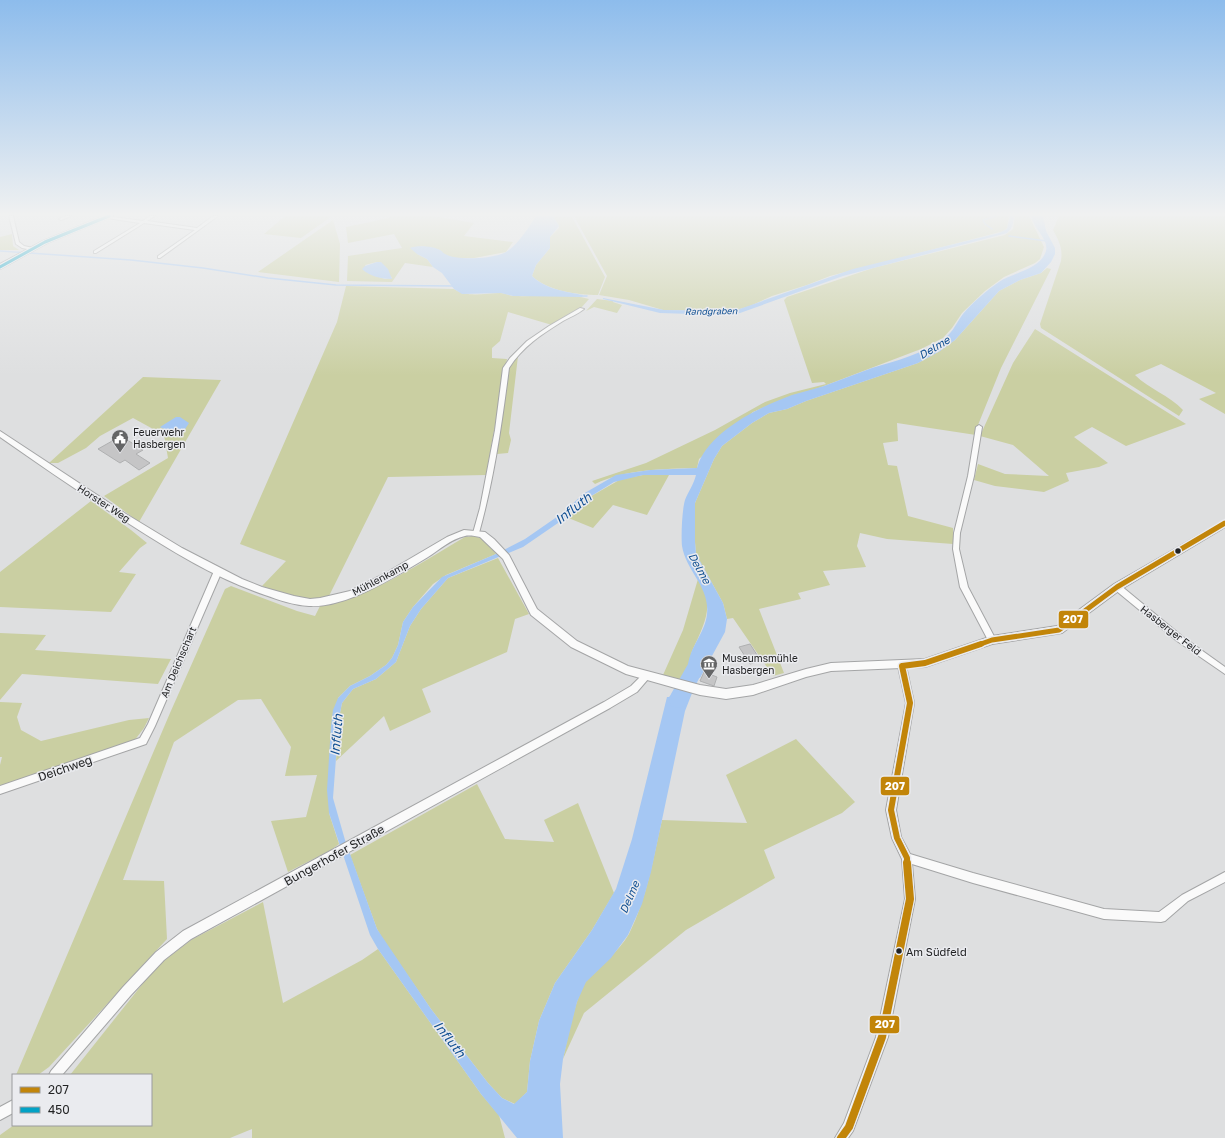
<svg xmlns="http://www.w3.org/2000/svg" width="1225" height="1138" viewBox="0 0 1225 1138" font-family="'Golos Text',sans-serif">
	<style>
		.green { fill: #cacfa2; fill-rule: evenodd }
		.water { fill: #a5c7f3 }
		.lines { fill: none; stroke-linecap: round; stroke-linejoin: round }
		.stream { stroke: #a5c7f3; stroke-width: 1.5 }
		.river { fill: #a5c7f3; fill-rule: evenodd }
		.building { fill: #c5c5c6; stroke: #afb0b1 }
		.minor-casing { stroke: #a4a5a6; stroke-width: 2 }
		.tertiary-casing { stroke: #a4a5a6; stroke-width: 2 }
		.secondary-casing { stroke: #a4a5a6; stroke-width: 2 }
		.minor { fill: #fafafa; fill-rule: evenodd }
		.tertiary { fill: #fafafa; fill-rule: evenodd }
		.secondary { fill: #fafafa; fill-rule: evenodd }
		.bus-1-far2-casing { stroke: #eaebef; stroke-width: 8 }
		.bus-1-far1-casing { stroke: #eaebef; stroke-width: 9 }
		.bus-1-casing { stroke: #eaebef; stroke-width: 10 }
		.bus-2-casing { stroke: #eaebef; stroke-width: 5 }
		.bus-1-far2 { stroke: #c28509; stroke-width: 5 }
		.bus-1-far1 { stroke: #c28509; stroke-width: 6 }
		.bus-1 { stroke: #c28509; stroke-width: 8 }
		.bus-2 { stroke: #02a2c6; stroke-width: 3 }
		.bus-dot { fill: #222324; stroke: #eaebef; stroke-width: 1.5 }
		.labels { text-anchor: middle; dominant-baseline: central; stroke-width: 3; stroke-linejoin: round; paint-order: stroke }
		.far-water-label { font-size: 9px; font-style: italic; fill: #115093; stroke: #eaebef }
		.poi-label { font-size: 10px; fill: #222324; stroke: #eaebef; text-anchor: start }
		.street-label { font-size: 10px; fill: #222324; stroke: #eaebef }
		.water-label { font-size: 11px; font-style: italic; fill: #115093; stroke: #eaebef }
		.near-bus-label { font-size: 11px; fill: #222324; stroke: #eaebef; text-anchor: start }
		.near-street-label { font-size: 12px; fill: #222324; stroke: #eaebef }
		.near-water-label { font-size: 13px; font-style: italic; fill: #115093; stroke: #eaebef }
		.line-badge { stroke: #eaebef; stroke-width: 1.5 }
		.badge-label { font-size: 11px; text-anchor: middle; font-weight: bold; fill: #fff }
	</style>
	<rect width="100%" height="100%" fill="#dedfe0"/>
	<!-- green -->
	<path class="green" d="M285,216H332L301,238L264,234Z
		M390,216H433L474,223L464,236L513,242L506,252L474,258H454L443,254L440,250L421,246L417,254L427,259L433,267L405,263L392,282L347,281L348,256L402,248L394,234L348,243L346,227L389,218ZM377,262L392,278L385,279L370,274L365,265Z
		M553,216L572,217L605,277L598,295C578,295 547,291 532,276L536,265L550,248V237L559,228V226Z
		M574,216H1009L1007,228L1004,231L830,276L807,285L772,296L750,306L733,311L663,310L629,300L599,295L607,276Z
		M1015,216H1029L1044,247L1040,259L1035,263L1004,277L985,291L962,313L952,328L943,338L921,349L816,389L791,396L753,412L699,459L697,468C663,469 627,469 595,484L592,481L646,463L715,430L765,402L790,393L826,384L824,382L812,383L784,300L787,297L873,268L1005,235L1013,229Z
		M1059,216H1225V414L1199,399L1216,393L1161,364L1135,375C1149,389 1169,395 1183,410L1179,416L1041,328L1040,324L1061,261C1063,248 1059,241 1053,230Z
		M333,220L340,244L339,282L258,272Z
		M12,234L13,246L19,250H0V237Z
		M1047,268L1051,269L1001,368L976,430V435L897,423L898,441L883,443L888,465L897,466L908,516L953,528V544L887,539L860,533L857,546L866,567L823,571L830,585L798,593L801,599L759,609L784,673L773,676L733,618L727,619L723,603L696,554L695,542V503L714,459L722,446L752,423L769,413L787,409L806,401L918,363L940,351L955,340L999,291L1020,280L1041,273Z
		M346,286L454,289C468,298 484,293 500,293C505,293 510,296 515,296C538,297 567,292 589,299L581,308L552,325L508,312L500,341L492,348V358L507,359L486,475L388,477L328,598C302,601 286,594 262,586L286,561L240,544L337,322Z
		M597,299L613,301V302L622,305L617,313L594,307L586,311Z
		M1035,329L1178,419L1186,424L1126,446L1092,427L1074,437L1108,463L1099,467L1066,473L1069,481L1044,492L995,486L974,480L978,464L1005,474L1049,476L1013,445L980,436L1013,363Z
		M518,356L509,433L511,440L508,453L497,454L507,370Z
		M143,377L221,380L139,522L104,496L168,458L164,435L133,418L100,436L86,448L58,463H49Z
		M643,475H669L647,515L613,505L593,528L566,517L588,498L621,479Z
		M91,501L131,530L147,543L140,548L119,572L136,574L111,612L0,607V572Z
		M473,536C484,538 490,544 496,554L446,575L433,584L413,607L403,622L398,645L392,658L386,665L370,676L350,686L338,698L329,813L339,844L331,850L288,872L271,821L306,817L317,775L285,776L291,747L261,699L238,700L174,742L123,880L164,881L167,939L49,1067L38,1075H16L170,713L225,589L231,586L297,611L315,616L320,606C369,598 422,562 465,537Z
		M498,558L529,614L515,619L507,652L422,689L431,712L390,731L384,716L336,761L339,718L342,703L353,689L376,679L396,662L410,626L421,609L448,578Z
		M698,579C716,605 704,624 693,649C690,655 689,669 687,672C686,675 683,677 682,680L663,675L683,630Z
		M0,633L46,635L35,650L171,659L158,684L22,674L0,700Z
		M0,702L22,703L17,717L21,730L41,741L129,720L149,718L144,728L134,741L0,786V765L2,757H0Z
		M796,739L855,802L842,813L764,850L775,878L686,930L584,1013L563,1059C567,1041 576,995 586,981C600,965 618,953 629,934C647,898 653,859 662,820L747,823L726,775Z
		M477,784L505,839L554,842L544,820L578,803L614,893L592,930L555,983L539,1021L530,1061L527,1092L515,1104L502,1098L488,1083L431,1009L384,941L377,929L350,855Z
		M263,902L283,1003L362,960L378,949L481,1094L499,1115L505,1138H252V1129L230,1138H0V1135L14,1125H151V1075H70L156,967L191,940Z"/>
	<!-- water -->
	<path class="water" d="M536,216H553L559,226L550,237V248L536,265L532,276C545,289 567,292 583,295L582,297L513,296L501,293L462,294L454,289L442,273L433,267L427,259L417,254L410,248C416,245 434,246 440,250C445,253 440,251 445,254C457,261 494,259 506,252C516,247 530,226 536,216Z
		M1010,216H1014C1013,223 1013,228 1007,233L843,276L740,313L724,315L660,313L603,299V298L664,310L734,311L853,269L999,233L1007,229Z
		M1031,216H1043L1046,231L1055,248V254L1051,262L1041,273L1020,280L999,291L955,340L940,351L918,363L806,401L787,409L769,413L752,423L722,446L714,459L695,503V542L696,554L723,603L727,619L725,632L700,678L692,675L688,672C686,650 705,635 707,614C710,587 686,571 682,546C681,536 682,510 685,500C688,492 694,484 696,475H643L614,482L588,498L558,523L523,547L448,578L421,609L410,626L396,662L376,679L353,689L342,703L339,718L333,798L345,840L377,929L431,1009L488,1083L502,1098L514,1104L527,1092L530,1061L539,1021L555,983L592,930L616,889L632,839L667,697H669L685,679L696,683L685,711L651,872L642,904L628,935L611,958L586,982L577,1002L563,1059L560,1084L563,1138H517L481,1094L378,949L370,935L329,813L327,790L331,726L333,710L338,698L350,686L370,676L386,665L392,658L398,645L403,622L413,607L442,577L496,554L525,539L564,512L583,494L616,475L650,470L697,468C707,432 759,407 792,395C803,392 814,389 824,386C840,380 856,374 872,368C896,361 925,353 945,338C953,332 957,322 963,314C973,302 986,291 999,282C1012,273 1041,269 1046,251C1049,239 1033,228 1031,216Z
		M377,262H381L388,269L392,279C382,279 369,276 362,269L365,266Z
		M176,417H180L189,423L180,437L160,427Z"/>
	<g class="lines">
		<!-- stream -->
		<path class="stream" d="M992,229L985,224L983,220L996,216
			M1009,236L1047,241
			M0,251L131,260L203,268L268,278L336,285L456,286
			M580,296H587"/>
		<!-- river -->
		<path class="river" d="M702,647L708,650L711,655L685,706L678,708L671,706L669,700L671,694L696,650Z"/>
	</g>
	<!-- building -->
	<path class="building" d="M121,436L143,450L136,454L150,463L139,470L125,460L120,463L98,449Z
		M750,644L761,661L750,664L739,647Z
		M704,672L717,677L714,686L700,681Z"/>
	<g class="lines">
		<!-- minor casing -->
		<g class="minor-casing">
			<path id="minor" d="M9,216H13L19,242L24,246L33,248V250L22,248L16,244Z
				M65,216H71L61,220L59,219Z
				M106,216L143,221L150,216H155L147,221L197,228L213,216H218L160,258H158V256L195,230L144,223L96,253H94V251L140,223L107,218H106Z
				M580,308L584,309C578,314 570,317 563,321C542,334 522,347 509,368C502,423 494,479 479,533L476,535H474L473,533L480,508L495,430L503,368L510,358L527,341L549,326Z
				M979,425L982,427L974,476L960,533L959,549L968,587L996,640L995,642L992,643L989,642L960,587L953,549L954,533L968,476L976,427Z
				M218,568L220,569L222,571L155,726L146,744L0,794V786L140,738L148,724L214,571L216,569Z
				M1117,584L1120,585L1183,637L1225,667V674L1177,641L1114,589L1113,587L1114,585Z
				M902,663L905,664L906,666L914,703L896,810L901,837L910,854L973,873L1104,909L1159,912L1182,895L1225,872V882L1188,901L1165,921L1161,922L1104,919L973,883L912,864L915,899L888,1037L853,1131L848,1138H835L844,1123L876,1037L905,899L902,859L892,838L886,810L906,703L898,666L899,664Z
				M646,673L649,674L650,676L649,678L637,692L610,708L191,939L164,960L131,995L62,1075H49L51,1071L123,987L156,952L183,931L604,702L631,686L643,674Z
				M13,1100V1113L0,1120V1107Z"/>
		</g>
		<!-- tertiary casing -->
		<g class="tertiary-casing">
			<path id="tertiary" d="M0,431L126,514L182,548L242,579L262,587L294,596L310,599L320,598L350,591L384,574L447,537L464,530L485,532L494,539L509,555L537,609L577,641L628,666L700,685L726,689L753,685L806,669L831,663L925,659L992,636L1057,626L1114,584L1225,520V527L1120,590L1062,633L992,644L925,667L831,671L806,677L753,695L726,699L700,695L626,674L571,647L531,615L503,559L480,537C475,536 469,535 465,536C451,539 439,550 428,557C405,571 381,586 356,596C341,602 325,607 309,606C293,605 279,600 265,595C217,579 173,552 131,525C86,497 43,467 0,437Z"/>
		</g>
		<!-- secondary casing -->
		<g class="secondary-casing">
			<path id="secondary" d="M104,216H113L47,243L0,269V264L43,241Z"/>
		</g>
		<!-- minor -->
		<use href="#minor" class="minor"/>
		<!-- tertiary -->
		<use href="#tertiary" class="tertiary"/>
		<!-- secondary -->
		<use href="#secondary" class="secondary"/>
		<!-- bus-1-far2 casing -->
		<g class="bus-1-far2-casing">
			<path id="bus-1-far2" d="M978,645L992,640L1059,630L1117,587L1225,523"/>
		</g>
		<!-- bus-1-far1 casing -->
		<g class="bus-1-far1-casing">
			<path id="bus-1-far1" d="M902,666L925,663L981,644
				M902,666L910,703L891,810L897,838L907,858V864"/>
		</g>
		<!-- bus-1 casing -->
		<g class="bus-1-casing">
			<path id="bus-1" d="M841,1138L849,1127L882,1037L910,899L907,863"/>
		</g>
		<!-- bus-2 casing -->
		<g class="bus-2-casing">
			<path id="bus-2" d="M0,267L45,242L109,216"/>
		</g>
		<!-- bus-1-far2 -->
		<use href="#bus-1-far2" class="bus-1-far2"/>
		<!-- bus-1-far1 -->
		<use href="#bus-1-far1" class="bus-1-far1"/>
		<!-- bus-1 -->
		<use href="#bus-1" class="bus-1"/>
		<!-- bus-2 -->
		<use href="#bus-2" class="bus-2"/>
	</g>
	<!-- sky -->
	<linearGradient id="sky" x2="0" y2="1"><stop stop-color="#8dbcec"/><stop offset="0.57" stop-color="#f0f1f1"/><stop offset="1" stop-color="#f0f1f1" stop-opacity="0"/></linearGradient>
	<rect width="1225" height="376" fill="url(#sky)"/>
	<!-- icons -->
	<defs>
		<g id="civic-pin" transform="scale(0.9)"><path d="M0 17L-7.5 6A9.5 9.5 0 1 1 7.5 6Z" fill="#646566" stroke="#eaebef"/><path d="M-.6-6.5H3V-4.5H.6V-3L4-1V1h2V6H-6V1h2V-1L-.6-3ZM-1.2 2.5V6h2.4V2.5Z" fill="#fff"/></g>
		<g id="museum-pin" transform="scale(0.9)"><path d="M0 17L-7.5 6A9.5 9.5 0 1 1 7.5 6Z" fill="#646566" stroke="#eaebef"/><path d="M0-6L6-3V-2H-6V-3ZM-5-1h2V3h-2ZM-1-1h2V3h-2ZM3-1h2V3H3ZM-6 4H6V6H-6Z" fill="#fff"/></g>
	</defs>
	<g fill-rule="evenodd">
		<use href="#civic-pin" x="120" y="438"/>
		<use href="#museum-pin" x="709" y="664"/>
	</g>
	<!-- markers -->
	<g class="bus-dot">
		<circle cx="1178" cy="551" r="3.5"/>
		<circle cx="899" cy="951" r="3.5"/>
	</g>
	<g class="labels">
		<!-- far-water labels -->
		<g class="far-water-label">
			<text transform="translate(711 311) rotate(-1)">Randgraben</text>
		</g>
		<!-- poi labels -->
		<g class="poi-label">
			<text x="133" y="432">Feuerwehr<tspan x="133" dy="12">Hasbergen</tspan></text>
			<text x="722" y="658">Museumsmühle<tspan x="722" dy="12">Hasbergen</tspan></text>
		</g>
		<!-- street labels -->
		<g class="street-label">
			<text transform="translate(104 503) rotate(33)">Horster Weg</text>
			<text transform="translate(380 578) rotate(-28)">Mühlenkamp</text>
			<text transform="translate(1171 630) rotate(38)">Hasberger Feld</text>
			<text transform="translate(178 662) rotate(-67)">Am Deichschart</text>
		</g>
		<!-- water labels -->
		<g class="water-label">
			<text transform="translate(934 347) rotate(-31)">Delme</text>
			<text transform="translate(700 568) rotate(61)">Delme</text>
			<text transform="translate(629 897) rotate(-67)">Delme</text>
		</g>
		<!-- near-bus labels -->
		<g class="near-bus-label">
			<text x="906" y="951">Am Südfeld</text>
		</g>
		<!-- near-street labels -->
		<g class="near-street-label">
			<text transform="translate(65 768) rotate(-19)">Deichweg</text>
			<text transform="translate(334 855) rotate(-29)">Bungerhofer Straße</text>
		</g>
		<!-- near-water labels -->
		<g class="near-water-label">
			<text transform="translate(573 508) rotate(-38)">Influth</text>
			<text transform="translate(336 735) rotate(-85)">Influth</text>
			<text transform="translate(450 1039) rotate(52)">Influth</text>
		</g>
	</g>
	<g class="line-badge">
		<rect x="1058" y="610" width="31" height="19" rx="4" fill="#c28509"/>
		<rect x="880" y="776" width="30" height="20" rx="4" fill="#c28509"/>
		<rect x="869" y="1015" width="31" height="19" rx="4" fill="#c28509"/>
	</g>
	<g class="badge-label">
		<text x="1073" y="623">207</text>
		<text x="895" y="790">207</text>
		<text x="885" y="1028">207</text>
	</g>
	<!-- legend -->
	<rect x="12" y="1074" width="140" height="52" fill="#eaebef" stroke="#9a9b9e"/>
	<rect x="20" y="1087" width="20" height="6" fill="#c28509" stroke="#9a9b9e"/>
	<text x="48" y="1094" font-size="12" fill="#222324">207</text>
	<rect x="20" y="1107" width="20" height="6" fill="#02a2c6" stroke="#9a9b9e"/>
	<text x="48" y="1114" font-size="12" fill="#222324">450</text>
</svg>
